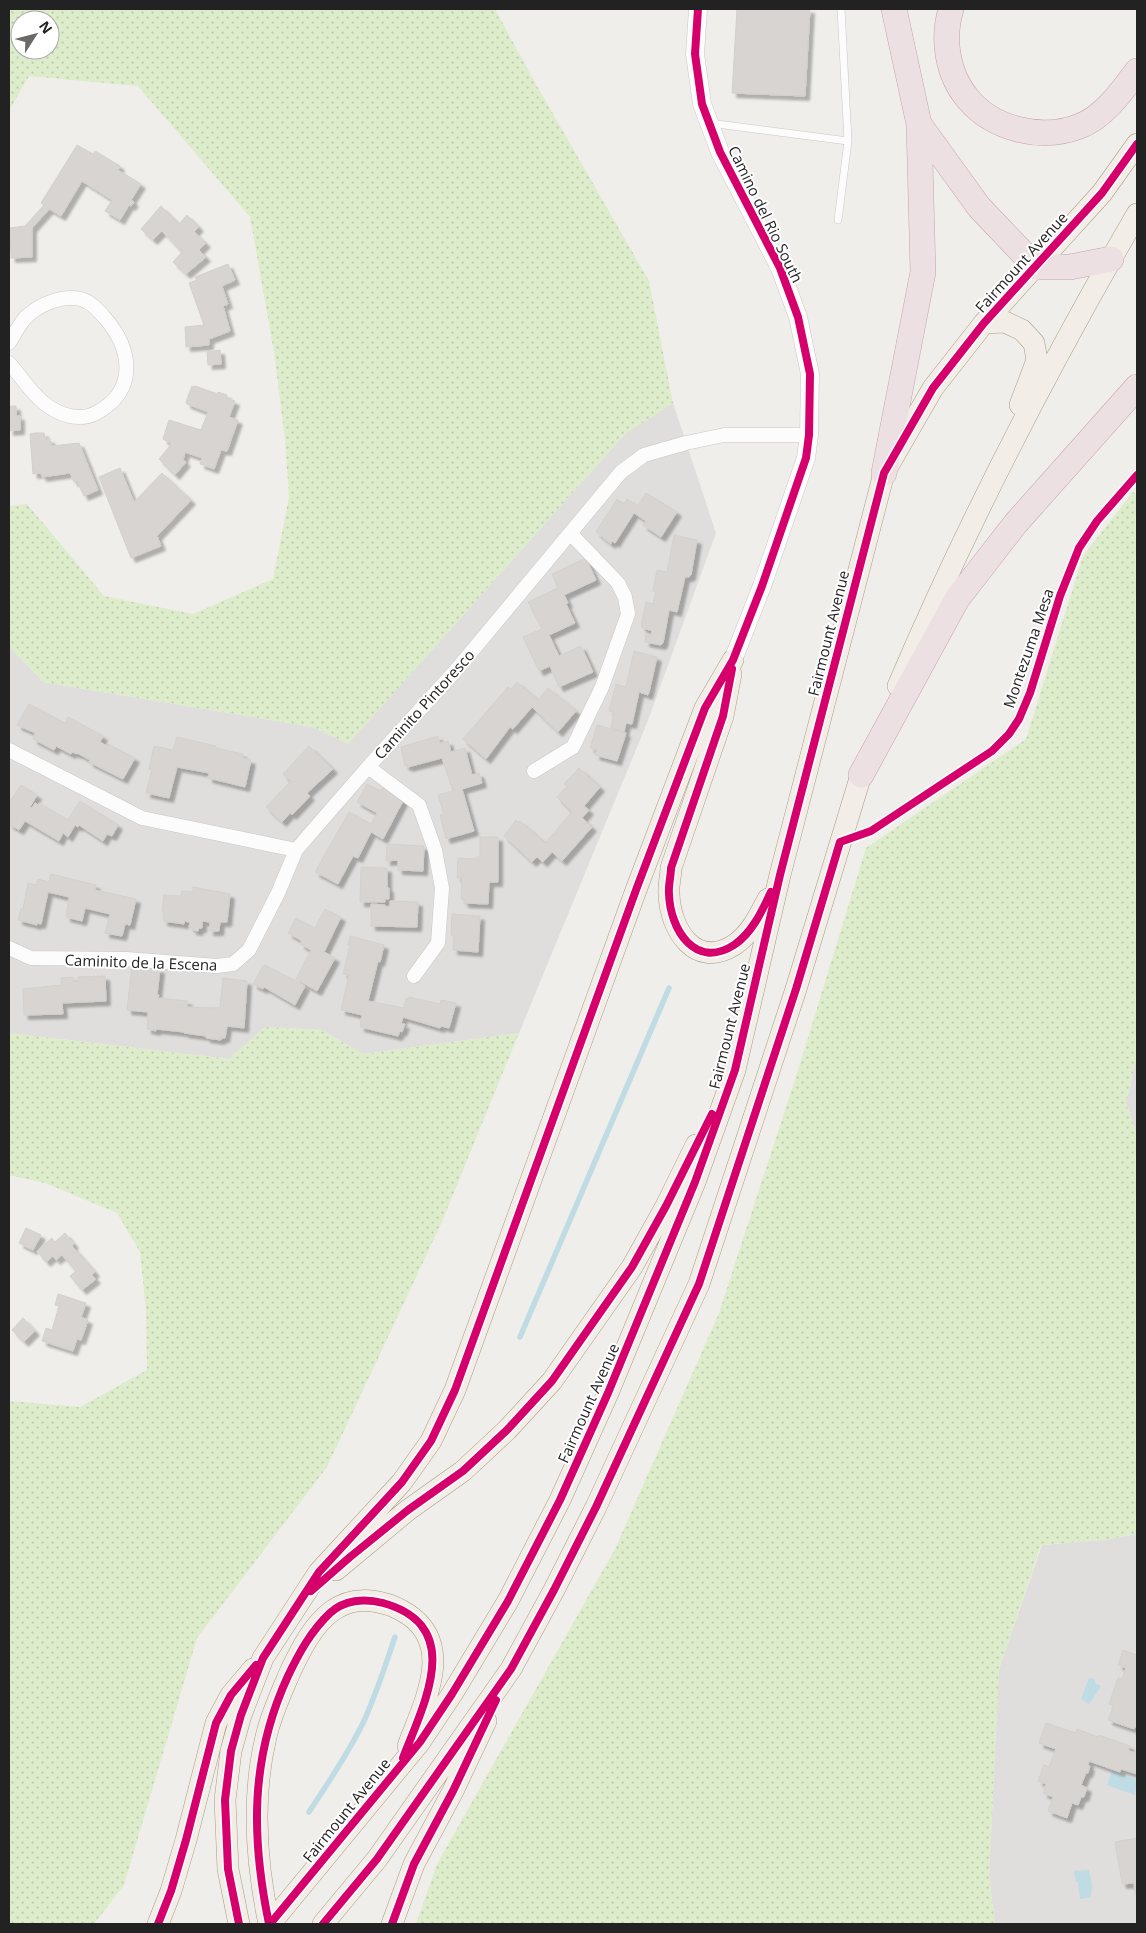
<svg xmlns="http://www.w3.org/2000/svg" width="1146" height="1933" viewBox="0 0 1146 1933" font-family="'Open Sans',sans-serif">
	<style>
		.residential { fill: #dfdedc }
		.grass { fill: url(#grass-dots); fill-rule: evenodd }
		.water { fill: #bfdbe3 }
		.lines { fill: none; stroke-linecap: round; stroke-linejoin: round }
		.stream { stroke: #bfdbe3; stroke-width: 5.5 }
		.building { fill: #d7d4d2; stroke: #d3d0cc; filter: url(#shadow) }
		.service-casing { stroke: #c9c8c7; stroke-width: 8 }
		.minor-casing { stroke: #c9c8c7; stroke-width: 15 }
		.tertiary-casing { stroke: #c9c8c7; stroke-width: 19 }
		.primary-casing { stroke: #a79c86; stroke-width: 22 }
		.motorway-casing { stroke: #c5a2ac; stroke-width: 26 }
		.service { stroke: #fdfcfc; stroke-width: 7 }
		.minor { stroke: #fdfcfc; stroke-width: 14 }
		.tertiary { stroke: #fdfcfc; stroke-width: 18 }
		.primary { stroke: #f3ede7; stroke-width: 21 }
		.motorway { stroke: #ece0e2; stroke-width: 25 }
		.cycleway-casing { stroke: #fff; stroke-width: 11 }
		.cycleway { stroke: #d6006c; stroke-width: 8 }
		.labels { text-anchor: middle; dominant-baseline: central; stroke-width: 4; stroke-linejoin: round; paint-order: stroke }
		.street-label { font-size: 15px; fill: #222; stroke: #fff }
	</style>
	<defs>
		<pattern id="grass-dots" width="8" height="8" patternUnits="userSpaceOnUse" patternTransform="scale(1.25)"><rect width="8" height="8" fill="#ddeccb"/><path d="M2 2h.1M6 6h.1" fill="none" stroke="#bdcaae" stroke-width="1.8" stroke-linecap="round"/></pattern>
		<filter id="shadow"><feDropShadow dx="4.5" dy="4.5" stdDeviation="1" flood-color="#0004"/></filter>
	</defs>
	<rect width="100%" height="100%" fill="#f0eeeb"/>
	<!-- residential -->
	<path class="residential" d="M673,403L716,533L647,723L519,1033L363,1054L322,1030L265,1027L229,1059L9,1033V646L43,682L313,727L348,744L625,434Z
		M1137,1057V1135L1126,1103Z
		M1137,1534V1924H995L989,1876L999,1669L1042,1545L1103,1540Z"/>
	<!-- grass -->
	<path class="grass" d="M9,9H495L533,79L649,281L673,403L625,434L348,744L313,727L43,682L9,646V506L27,504L104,596L193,614L273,579L289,497L285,440L274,352L250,217L138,86L29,76L9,111ZM20,20H50V50H20Z
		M1133,492L1137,494V1057L1126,1103L1137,1135V1534L1103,1540L1041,1545L999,1669L989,1876L995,1924H416L437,1864L615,1549L719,1313L799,1067L866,848L1026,739L1083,556Z
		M265,1027L322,1030L363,1054L519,1033L441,1224L327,1467L197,1638L124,1885L94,1924H9V1401L80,1407L147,1370L146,1311L140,1252L117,1213L45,1183L9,1175V1033L229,1059Z"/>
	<!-- water -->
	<path class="water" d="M1089,1678L1095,1679V1683L1101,1686L1089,1704L1081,1699Z
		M1112,1771L1137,1780L1135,1795L1107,1785Z
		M1089,1870L1092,1885L1091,1897L1080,1899L1078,1882H1076L1074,1871Z"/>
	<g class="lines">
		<!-- stream -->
		<path class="stream" d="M520,1337L669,988
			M309,1812C328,1783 348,1754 363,1723C376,1695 385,1666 395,1637"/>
	</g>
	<!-- building -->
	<path class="building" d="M737,9H810L805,96L732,93Z
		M77,145L93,154L95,151L120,166L118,170L141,184L131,200L134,202L131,206L129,205L120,220L105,211L112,200L82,181L61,216L49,209L32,228V257L11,258L10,228L25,226L44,205L41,203Z
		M161,206L179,224L187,215L199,227L194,232L206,243L199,250L206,257L186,274L173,262L182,252L162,231L153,240L141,229Z
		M228,264L235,280L222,286L228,304L223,306L230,331L209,339V345L186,347L185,327L204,325L189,283L197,280L195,277Z
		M220,350L221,364L208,365L207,352Z
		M192,386L195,387V386L218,394V392L227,395L226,398L235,401L229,417L238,420L227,451L221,450L214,469L200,464L202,458L185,452L183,460L186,462L175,475L159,459L169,447L171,443L163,439L169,420L201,430L208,412L187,404L186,402Z
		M9,406H16V416H20V430L9,431Z
		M35,433H44L45,439H50L51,446L79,443L98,490L84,496L77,481L74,482L70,473L42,477L41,473L33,474L30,434Z
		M120,468L134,502L162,473L191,500L157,536L161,546L131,558L99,477Z
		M646,493L677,512L661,537L643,525L646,521L634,513L615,543L612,541L611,544L596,532L617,499L624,504L627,499L638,506Z
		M674,535L697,540L691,575L689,577H685L677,612L669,610L663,643L661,645L645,642L646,635L651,636L652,631L641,627L646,602L653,604L656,591H653L657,570L667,572Z
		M586,558L596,580L564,595L568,603L566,604L575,623L549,635L559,656L581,646L593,672L559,687L550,666L539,671L523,637L542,629L528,602L558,588L552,574Z
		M634,651L657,657L649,692L648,695L639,692L632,724L626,723L624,732L611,728L614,712L609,711L616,684L626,687Z
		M517,682L538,700L548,688L576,711L558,732L532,707L513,729L510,727L486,759L463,739L508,687L511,689Z
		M29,704L65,723L68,717L103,736L100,742L107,746L108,744L135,758L123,779L89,762L90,760L77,753V754L72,752L71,754L56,746L54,750L33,739L35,733L17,725Z
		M597,725L626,733L617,761L595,755L597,750L590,748Z
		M438,736L440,743L448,741L451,752L465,748L472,775L479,773L482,783L462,789L474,831L446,839L440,815L444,814L438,795L453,791L442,758L408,767V765L405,766L401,747Z
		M177,737L216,746L215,748L243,754L242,758L251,760L245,787L208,778L209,773L177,767L169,798L146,793L152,769H149L154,746L173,750Z
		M309,746L333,769L307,793L310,796L292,815L290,813L282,822L266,807L291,781L283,774Z
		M579,768L600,787L584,806L589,810L582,818L592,827L562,861L552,852L543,862L537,857L532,862L504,836L516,820L519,823L520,821L545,843L572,812L557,797L567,786L564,784Z
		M367,784L381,791L383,788L404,799L383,839L371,832L358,858L353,856L338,884L315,872L349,812L371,824L377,813L357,802Z
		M21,785L37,795L30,807L32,808L35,803L38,805L39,803L68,820L80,801L118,825L112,836L107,834L103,841L79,825L78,827L75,825L68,837L63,833L59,841L25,821L19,830L9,824V803Z
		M480,837H498V882H489L488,904L464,903V899H461L462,878H457L458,858L476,859V857H480Z
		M387,844L424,846L423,871L398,870V860L386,861Z
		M361,867L387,868V888H389V899H385V902H360Z
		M51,874L96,885L95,890L136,899L130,925L125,924L122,936L105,933L110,914L85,908L82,921L66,917L69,897L48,892L41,924L37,923V925L18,920L21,909H23L28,883L36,885L38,879L49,882Z
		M193,887L230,894L227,922H220L219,931H209L210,922L202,921V928H199L198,931L192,930V927H189L190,922L184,921V924L163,921L164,913L162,912L164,895L181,896L182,891L193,892Z
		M390,901L418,902L417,927L371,926V904L385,905V907H390Z
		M325,909L341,917L324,952L335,958L317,991L296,979L311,950L300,944L302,941L288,933L296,918L315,928Z
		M452,914L480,916L478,952L453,950L454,935H451Z
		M350,936L384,945L380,962L378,961L368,1001L404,1008L406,998L409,999V997L440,1004L441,1000L456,1003L449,1028L441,1026L440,1028L403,1017L401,1024H405L402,1032L400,1031L398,1036L360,1027L362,1015L341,1010L349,975L343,974L350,945H348Z
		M265,965L305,986L295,1005L264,987L263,989L253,984L263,966H264Z
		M132,966L160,969L157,995H159L158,998L188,1001L187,1007L220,1008L223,978L247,981L244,1028L227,1026L225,1038H221V1040L206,1038V1036L184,1033V1032L156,1029V1031L147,1029L148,1012L127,1010Z
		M105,976L106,1001L62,1003L63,1014L24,1015L23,989L61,985V978L73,977L74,982H78V977Z
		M26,1228L41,1235L33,1250L19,1243Z
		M65,1233L74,1244L72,1246L95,1272L92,1275L96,1279L82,1290L70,1276L76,1271L62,1255L56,1260L53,1256L46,1262L37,1251L52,1238L55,1242Z
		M58,1294L86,1303L81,1317L88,1320L81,1340L77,1339L73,1351L42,1341L46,1328L52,1330L59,1306L55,1305Z
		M23,1318L35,1331L24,1342L12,1330Z
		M1123,1650L1137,1655V1727H1135L1134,1729L1108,1720L1114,1705L1109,1704L1118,1678L1122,1679L1126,1668L1118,1665Z
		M1046,1723L1076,1733L1077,1729L1098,1737L1099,1735L1130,1746L1128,1750L1137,1754V1774L1121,1769L1120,1772L1089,1761L1088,1766H1090L1088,1773H1086L1081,1785L1087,1788L1084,1797H1081L1078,1805L1072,1803L1067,1818L1048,1811L1053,1797L1043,1793L1046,1784L1038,1781L1044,1765L1049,1767L1056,1749L1039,1743Z
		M1137,1838V1893L1135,1894L1134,1883L1122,1884L1115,1842Z"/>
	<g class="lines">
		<!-- service casing -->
		<g class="service-casing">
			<path id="service" d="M709,123L848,141
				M838,220L848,141L841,9"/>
		</g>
		<!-- minor casing -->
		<g class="minor-casing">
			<path id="minor" d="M9,343C14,335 19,325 25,318C39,304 62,295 81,299C91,302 98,310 105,318C132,349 138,391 96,413C79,422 59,415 44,403C30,392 21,376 9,363
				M9,750L142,818L296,850
				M368,767L419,805L435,850L442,888L438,943L414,976
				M534,771L573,747L602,687L628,614L625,597L618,583L570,533
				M9,948L31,958L126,959L217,966L233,964L249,950L278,893L296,850L368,767L457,669L621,472L644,455L686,443L724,435H809"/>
		</g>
		<!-- tertiary casing -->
		<g class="tertiary-casing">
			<path id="tertiary" d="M698,9L695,54L702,104L720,152L780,268L798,317L810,374L809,435L806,458L762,586L733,660"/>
		</g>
		<!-- primary casing -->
		<g class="primary-casing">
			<path id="primary" d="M984,323L1005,322L1022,330L1034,343L1037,360L1020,405
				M731,674L723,716L671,868C671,876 668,886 669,894C670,929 695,970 734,945C750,935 759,916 768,899
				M898,686C967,524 1049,366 1137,214
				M336,1570L408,1510L463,1471L507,1430L552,1381L632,1267L666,1206L696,1145
				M158,1924L171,1891L186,1840L216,1723L231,1695L253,1669
				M239,1924L228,1869L225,1800L231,1751L241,1715L263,1658L319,1572L402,1482L431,1441L455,1390L636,890L705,708L733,660
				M269,1924C256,1862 251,1799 266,1737C271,1714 282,1691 291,1670C301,1649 313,1625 332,1611C349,1599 366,1598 386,1604C395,1606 401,1610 409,1615C455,1647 423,1705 408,1746
				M270,1924L420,1742L452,1694L508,1601L560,1500L608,1393L695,1182L735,1070L780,875L884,473L933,388L984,323L1102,193L1137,144
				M323,1924L377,1859L511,1669L554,1590L596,1507L699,1284L796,989L861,775L867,760
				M392,1924L414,1864L453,1791L486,1721"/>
		</g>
		<!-- motorway casing -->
		<g class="motorway-casing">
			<path id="motorway" d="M951,9C942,39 947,74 968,99C994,130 1043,141 1080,126C1104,117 1122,91 1137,71
				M919,124L979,207L1036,267H1070L1111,259
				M884,473L923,272L919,124L894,9
				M861,775L957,599L1016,523L1137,387"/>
		</g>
		<!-- service -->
		<use href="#service" class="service"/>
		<!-- minor -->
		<use href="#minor" class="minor"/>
		<!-- tertiary -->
		<use href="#tertiary" class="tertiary"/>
		<!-- primary -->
		<use href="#primary" class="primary"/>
		<!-- motorway -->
		<use href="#motorway" class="motorway"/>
		<!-- cycleway casing -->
		<g class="cycleway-casing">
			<path id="cycleway" d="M732,669L723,716L671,868C671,876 668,886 669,894C670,929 695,970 734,945C752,933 762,911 771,892
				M311,1591L350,1557L408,1510L463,1471L507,1430L552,1381L632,1267L666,1206L712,1114
				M158,1924L171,1891L186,1840L216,1723L231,1695L256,1665
				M239,1924L228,1869L225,1800L231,1751L241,1715L263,1658L319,1572L402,1482L431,1441L455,1390L636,890L705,708L733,660L762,586L806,458L809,435L810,374L798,317L780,268L720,152L702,104L695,54L698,9
				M269,1924C251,1837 250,1758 288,1676C299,1653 311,1631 330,1613C344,1600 364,1598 383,1603C466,1626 424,1703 403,1758
				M270,1924L420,1742L452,1694L508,1601L560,1500L608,1393L695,1182L735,1070L780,875L884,473L933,388L984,323L1102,193L1137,144
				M323,1924L377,1859L511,1669L554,1590L596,1507L699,1284L796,989L840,842L871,831L992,751L1009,734L1019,719L1030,693L1060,596L1079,548L1097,521L1137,475
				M392,1924L414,1864L453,1791L496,1700"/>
		</g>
		<!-- cycleway -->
		<use href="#cycleway" class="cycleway"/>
	</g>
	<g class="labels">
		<!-- street labels -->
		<g class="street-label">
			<text transform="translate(766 214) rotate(64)">Camino del Rio South</text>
			<text transform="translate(1021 262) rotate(-48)">Fairmount Avenue</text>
			<text transform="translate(828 633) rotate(-76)">Fairmount Avenue</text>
			<text transform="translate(1028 648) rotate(-71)">Montezuma Mesa</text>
			<text transform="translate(424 704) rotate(-48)">Caminito Pintoresco</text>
			<text transform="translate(141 962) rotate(2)">Caminito de la Escena</text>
			<text transform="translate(729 1026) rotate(-76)">Fairmount Avenue</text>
			<text transform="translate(588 1403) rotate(-66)">Fairmount Avenue</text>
			<text transform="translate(346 1810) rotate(-51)">Fairmount Avenue</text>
		</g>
	</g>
	<!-- border -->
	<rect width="1146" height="1933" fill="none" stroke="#222222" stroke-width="20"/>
	<!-- north arrow -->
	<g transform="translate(35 35) rotate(54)"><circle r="24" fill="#ffffff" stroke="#a7a7a7"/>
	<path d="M0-4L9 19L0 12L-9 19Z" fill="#6a6968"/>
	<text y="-8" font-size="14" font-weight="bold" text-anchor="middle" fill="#222222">N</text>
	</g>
</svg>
